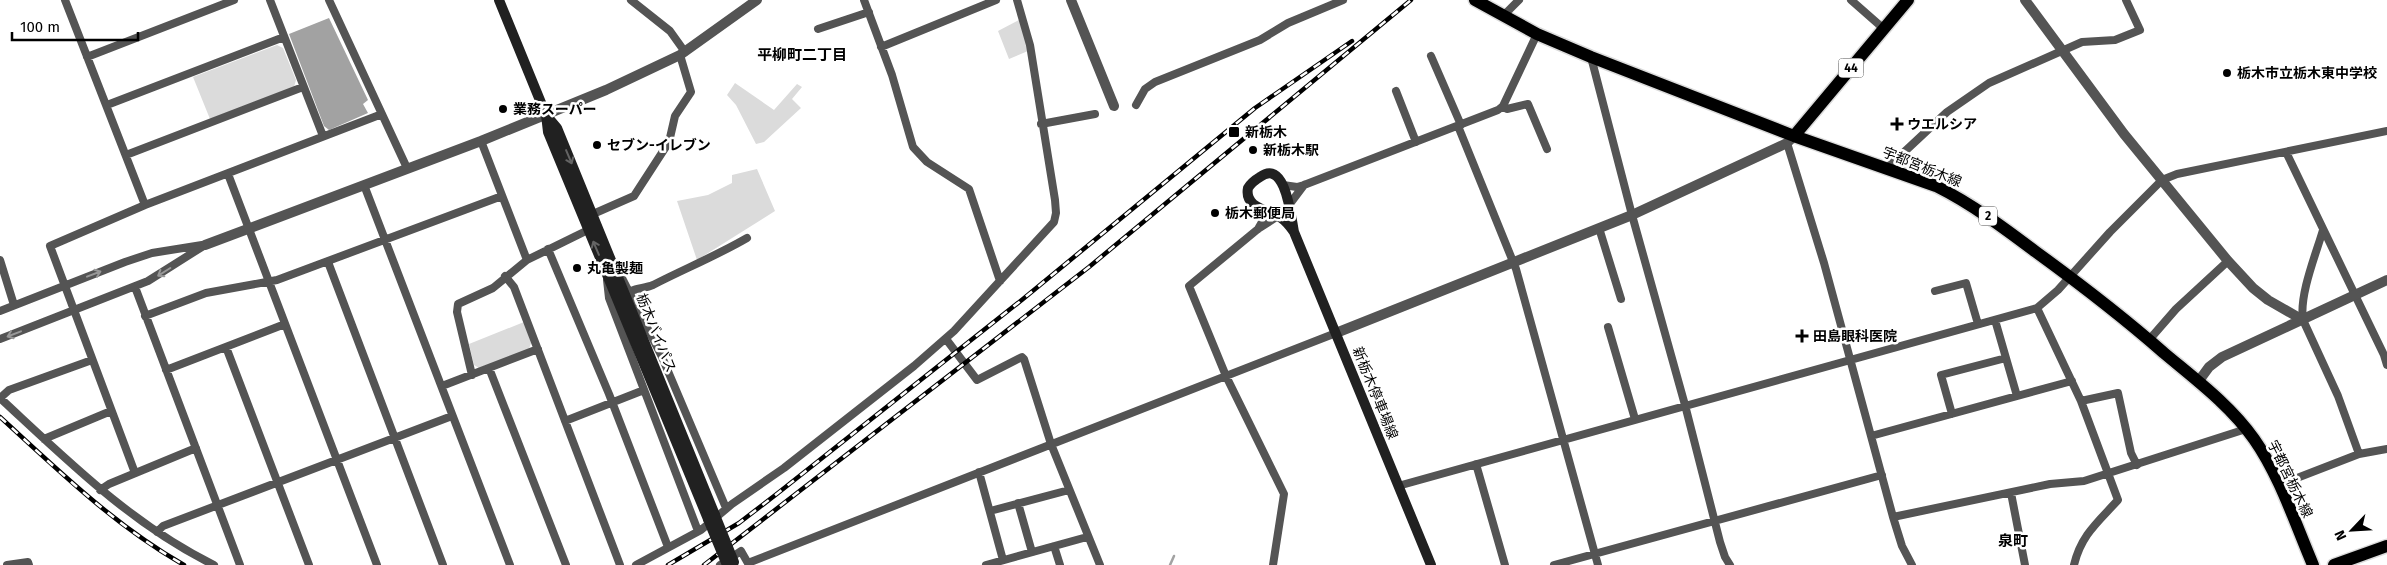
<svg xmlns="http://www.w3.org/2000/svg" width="2387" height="565" viewBox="0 0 2387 565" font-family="'Fira Sans','Noto Sans JP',sans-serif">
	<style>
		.green { fill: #dbdbdb }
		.water { fill: #a2a2a2 }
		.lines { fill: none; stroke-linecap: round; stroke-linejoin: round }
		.stream { stroke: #a2a2a2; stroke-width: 2.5 }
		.primary-casing { stroke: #dbdbdb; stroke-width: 15 }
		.minor { stroke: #545454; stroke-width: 8 }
		.tertiary { stroke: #545454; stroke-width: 10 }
		.secondary { stroke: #212121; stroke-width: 10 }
		.primary { stroke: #000; stroke-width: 12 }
		.rail-casing { stroke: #000; stroke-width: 4.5 }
		.rail { stroke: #fff; stroke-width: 2.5; stroke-dasharray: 8; stroke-linecap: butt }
		.secondary-bridge { stroke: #212121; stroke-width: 10 }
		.oneway { stroke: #646464 }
		.oneway2 { stroke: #989898 }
		.poi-dot { fill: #000; stroke: #fff; stroke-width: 2 }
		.labels { text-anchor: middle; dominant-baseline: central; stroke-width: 5; stroke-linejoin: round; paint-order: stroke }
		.shield { fill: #fff; stroke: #4c4c4c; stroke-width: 1 }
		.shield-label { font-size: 12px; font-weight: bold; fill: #000 }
		.poi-label { font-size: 14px; font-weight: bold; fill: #000; stroke: #fff; text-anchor: start }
		.street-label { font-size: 14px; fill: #000; stroke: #fff }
		.neighbourhood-label { font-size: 15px; font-weight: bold; fill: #000; stroke: #fff }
	</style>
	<rect width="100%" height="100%" fill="#fff"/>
	<!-- green -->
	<path class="green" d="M1021,19L1028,51L1009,59L998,31Z
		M277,45L283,48L296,80L294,87L210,119L193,77Z
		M735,83L774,110L797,84L802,87L792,99L801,108L764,142L756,144L736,105L727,95Z
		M757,169L775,211L697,260L677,201L708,195L732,183V175Z
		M524,322L531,343L529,349L479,368L474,365L469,344Z"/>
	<!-- water -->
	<path class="water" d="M329,18L368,100L363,104L368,113L329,130L324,126L289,34Z"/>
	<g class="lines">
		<!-- stream -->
		<path class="stream" d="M1170,565L1174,556"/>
		<!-- primary casing -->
		<g class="primary-casing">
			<path id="primary" d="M1475,0L1537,34L1591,57L1794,136L1936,186C1972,204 2004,228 2036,252C2080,284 2123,317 2164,353C2195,379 2230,405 2254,439C2280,476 2295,523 2313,565
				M1794,136L1908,0
				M2334,565L2387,546"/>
		</g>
		<!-- minor -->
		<path class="minor" d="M65,0L145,205
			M270,0L323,136
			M329,0L407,168
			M631,0L670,31L685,52
			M864,0L892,75L913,147L927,162L969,189L1000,281
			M1851,0L1884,29
			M1503,16L1519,0
			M818,29L869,12
			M881,47L996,0
			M1431,56L1461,125
			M87,57L234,0
			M1591,57L1632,215L1685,405L1720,542L1725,557L1730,565
			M1396,91L1416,142
			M107,105L284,37
			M1136,105L1145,89L1155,82L1260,40L1288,23L1343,0
			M1503,106L1507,109L1528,104L1547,149
			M1041,124L1095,114
			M1458,126L1516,269L1598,565
			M481,141L527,260
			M1787,143L1824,263L1893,517L1902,546L1912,565
			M2286,152L2384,355L2387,365
			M126,155L303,87
			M1887,168L1947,112L1989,83L2082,42L2115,40L2140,30L2126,0
			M228,174L377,565
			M364,185L510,565
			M1283,185L1297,187L1304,185L1498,110L1503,106L1537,34
			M1289,205L1304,185
			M593,214L634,196L669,142L675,116L691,92L680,55
			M1599,228L1621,299
			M1258,229L1262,222L1260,210
			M2323,230C2316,254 2299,295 2303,320L2338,396L2359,454
			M548,249L609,394L668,547
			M0,260L14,305
			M328,262L443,565
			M620,274L662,357L726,508
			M505,276L514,287L620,565
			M607,280L609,298L698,531
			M135,287L240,565
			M631,291C638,288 646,288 653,285C684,269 716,256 747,238
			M1935,291L1966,283L1978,324
			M2037,308L2081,401L2118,500C2098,522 2081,535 2074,565
			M0,311L125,262L152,253L202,245
			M145,316L206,293L277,280L502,196
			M1995,320L2017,396
			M1608,327L1635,419
			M0,339L148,281L205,245
			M946,339L977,380L1022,357L1024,359L1051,444L1100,565
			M2149,340L2176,309L2228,261
			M226,347L309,565
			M489,368L566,565
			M166,370L285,324
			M472,375L457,312L458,304L493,288L527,260L588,230
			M442,386L538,349
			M0,398C67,460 131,524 214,565
			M0,398L9,390L92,360
			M2081,401L2118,393L2131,453L2137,465
			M1952,414L1941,375L2006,358
			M565,421L644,390
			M1871,436L2072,381
			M44,439L111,411
			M1476,464L1505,565
			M979,472L1003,560
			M135,473L50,246L145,205L382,114
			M2279,485L2359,454L2387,449
			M1398,486L2037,308L2058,290L2110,232L2162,180L2177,174L2387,131
			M100,490L109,484L196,448
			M2011,493L2025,565
			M1018,503L1032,552
			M990,511L1069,490
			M1893,517L2050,484L2084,481L2246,429
			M157,532L163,526L452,416
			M1054,546L1060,565
			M748,563L1336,333
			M7,565L28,562L29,565
			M636,565L701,530L732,504L784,468L914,366L954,331L1054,222L1056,213L1055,200L1030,45L1017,0
			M720,565L741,551L749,565
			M986,565L1087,537
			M1273,565L1284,494L1226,376L1189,286L1258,229L1278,216
			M1554,565L1882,475"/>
		<!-- tertiary -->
		<path class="tertiary" d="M1071,0L1114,106
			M2025,0L2124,134L2228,261L2253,288L2268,300L2303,320
			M205,245L481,141L606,90L680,55L757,0
			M1336,333L1632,215L1787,143L1794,136
			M2198,382L2209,367L2222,357L2387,280"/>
		<!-- secondary -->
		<path class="secondary" d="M499,0L546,115L557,128L715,515
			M546,115L548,132L708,519
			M1294,232C1290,226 1286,221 1280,217C1269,210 1244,208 1248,188C1251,183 1255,180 1260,177C1286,158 1291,218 1294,232L1431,565"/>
		<!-- primary -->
		<use href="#primary" class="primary"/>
		<!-- rail casing -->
		<g class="rail-casing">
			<path id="rail" d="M0,417C59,471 114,525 184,565
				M668,565L739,523L778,493L1023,299L1255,108L1352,41
				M704,565L1089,267L1411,0"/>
		</g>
		<!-- rail -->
		<use href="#rail" class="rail"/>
		<!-- secondary-bridge -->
		<path class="secondary-bridge" d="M715,515L734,562
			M708,519L727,565"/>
	</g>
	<!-- one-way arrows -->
	<defs><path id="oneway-shaft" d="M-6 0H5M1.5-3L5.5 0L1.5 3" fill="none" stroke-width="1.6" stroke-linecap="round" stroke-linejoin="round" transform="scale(1.25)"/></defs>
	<g class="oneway">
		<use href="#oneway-shaft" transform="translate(569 157) rotate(67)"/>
		<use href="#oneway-shaft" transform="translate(596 248) rotate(-113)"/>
	</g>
	<g class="oneway2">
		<use href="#oneway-shaft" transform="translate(164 272) rotate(148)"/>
		<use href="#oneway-shaft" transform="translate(94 274) rotate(-21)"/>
		<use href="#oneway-shaft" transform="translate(14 334) rotate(159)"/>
	</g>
	<!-- markers -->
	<g class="poi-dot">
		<circle cx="2227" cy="73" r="5"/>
		<circle cx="503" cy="109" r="5"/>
		<path d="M1894.5 116.5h5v5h5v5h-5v5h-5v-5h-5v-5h5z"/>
		<rect x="1228" y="126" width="12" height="12" rx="2.5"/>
		<circle cx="597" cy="145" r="5"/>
		<circle cx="1253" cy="150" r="5"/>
		<circle cx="1215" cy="213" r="5"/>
		<circle cx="577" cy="268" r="5"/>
		<path d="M1799.5 328.5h5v5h5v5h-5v5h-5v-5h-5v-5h5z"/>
	</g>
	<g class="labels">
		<!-- shield labels -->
		<g class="shield">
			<rect x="1838.5" y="58.5" width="25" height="19" rx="4"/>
			<rect x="1979" y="206.5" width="18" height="19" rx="4"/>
		</g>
		<g class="shield-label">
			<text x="1851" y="68">44</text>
			<text x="1988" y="216">2</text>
		</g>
		<!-- poi labels -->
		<g class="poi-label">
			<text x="2237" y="73">栃木市立栃木東中学校</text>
			<text x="513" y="109">業務スーパー</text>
			<text x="1907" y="124">ウエルシア</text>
			<text x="1245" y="132">新栃木</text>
			<text x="607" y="145">セブン-イレブン</text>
			<text x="1263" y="150">新栃木駅</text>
			<text x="1225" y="213">栃木郵便局</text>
			<text x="587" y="268">丸亀製麺</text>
			<text x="1813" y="336">田島眼科医院</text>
		</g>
		<!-- street labels -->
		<g class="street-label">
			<text transform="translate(1922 167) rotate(22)">宇都宮栃木線</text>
			<text transform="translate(656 333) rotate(68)">栃木バイパス</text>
			<text transform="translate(1375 393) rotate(68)">新栃木停車場線</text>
			<text transform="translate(2290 479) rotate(64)">宇都宮栃木線</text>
		</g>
		<!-- neighbourhood labels -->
		<g class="neighbourhood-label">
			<text x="802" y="55">平柳町二丁目</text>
			<text x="2013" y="541">泉町</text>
		</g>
	</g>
	<!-- north arrow -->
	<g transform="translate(2352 530) rotate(245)" stroke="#ffffff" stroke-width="4" paint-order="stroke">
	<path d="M0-4L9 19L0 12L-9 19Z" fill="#000000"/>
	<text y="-8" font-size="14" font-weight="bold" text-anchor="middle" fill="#000000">N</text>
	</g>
	<!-- scale -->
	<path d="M12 32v8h126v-8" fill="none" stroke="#000000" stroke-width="2.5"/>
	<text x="20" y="32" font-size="15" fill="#000000" stroke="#ffffff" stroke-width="4" paint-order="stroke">100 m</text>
</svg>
